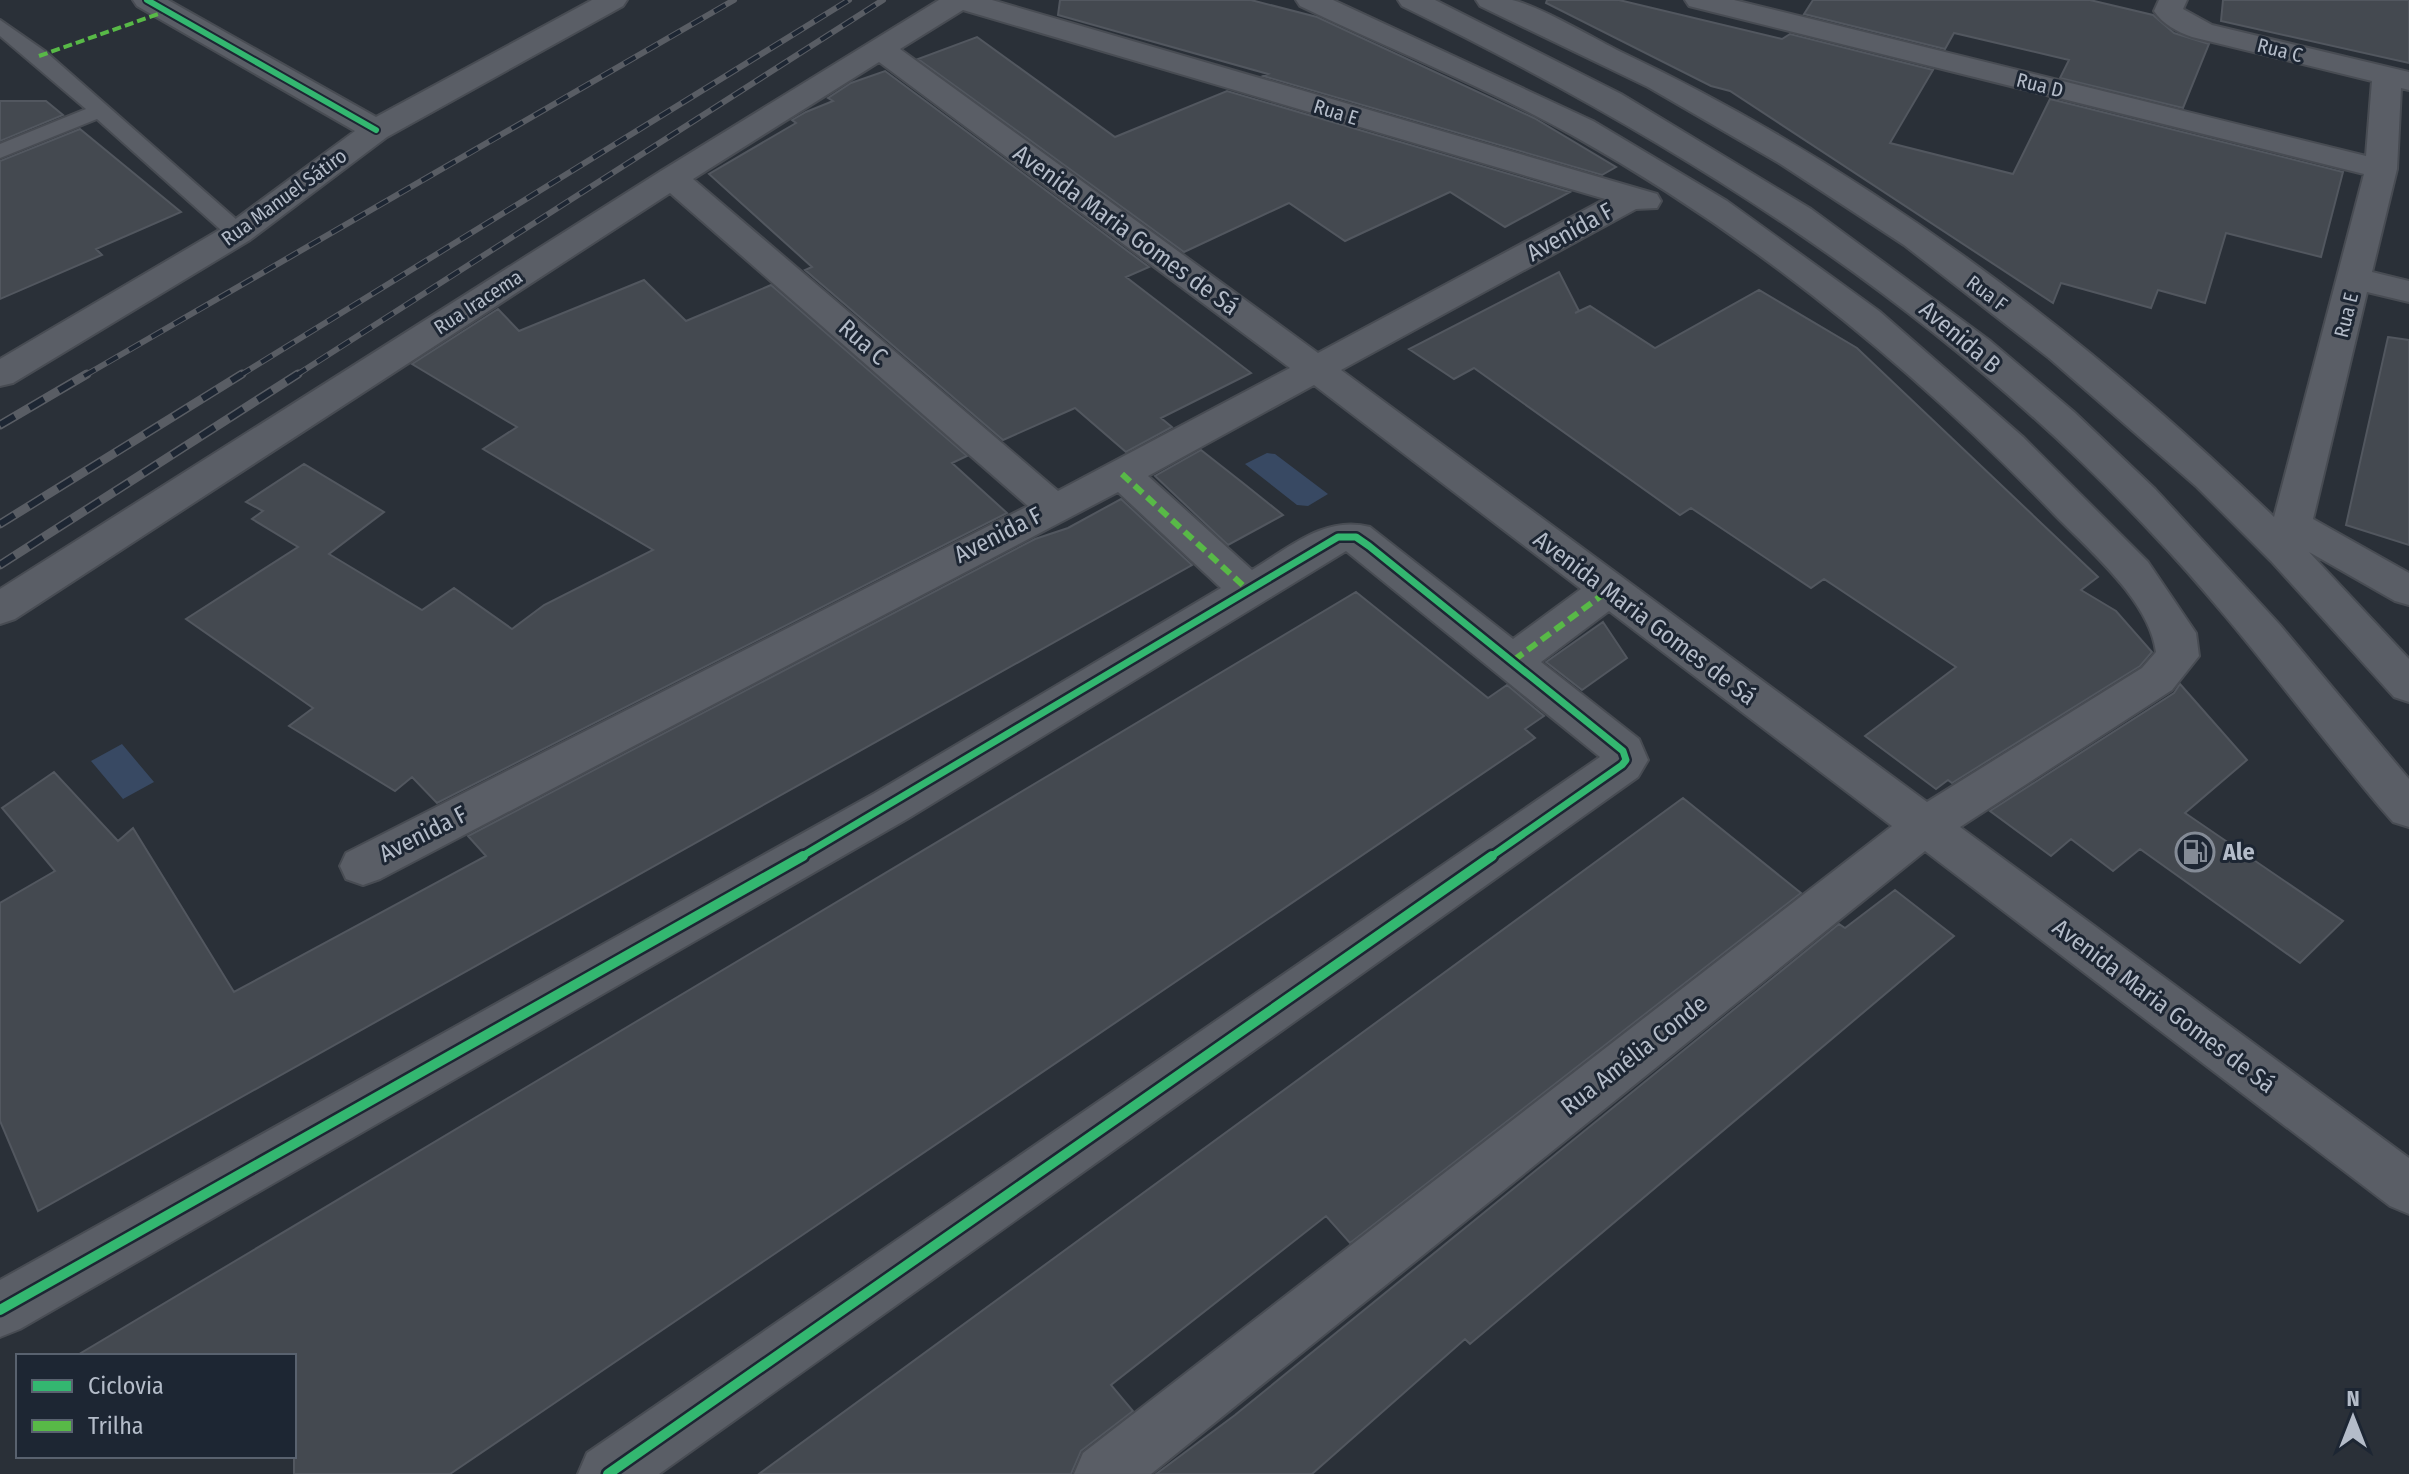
<svg xmlns="http://www.w3.org/2000/svg" width="2409" height="1474" viewBox="0 0 2409 1474" font-family="'Fira Sans Condensed',sans-serif">
	<style>
		.water { fill: #384963 }
		.building { fill: #444950; stroke: #52575f; stroke-width: 2 }
		.lines { fill: none; stroke-linecap: round; stroke-linejoin: round }
		.service-casing { stroke: #484c53; stroke-width: 4 }
		.minor-casing { stroke: #484c53; stroke-width: 4 }
		.tertiary-casing { stroke: #484c53; stroke-width: 4 }
		.service { fill: #5a5e66; fill-rule: evenodd }
		.minor { fill: #5a5e66; fill-rule: evenodd }
		.tertiary { fill: #5a5e66; fill-rule: evenodd }
		.rail-far1-casing { stroke: #595d64; stroke-width: 6 }
		.rail-casing { stroke: #595d64; stroke-width: 9 }
		.rail-far1 { stroke: #1d2633; stroke-width: 4; stroke-dasharray: 13; stroke-linecap: butt }
		.rail { stroke: #1d2633; stroke-width: 6; stroke-dasharray: 17; stroke-linecap: butt }
		.quiet-far1 { stroke: #58b947; stroke-width: 4; stroke-dasharray: 9 4; stroke-linecap: butt }
		.quiet { stroke: #58b947; stroke-width: 6; stroke-dasharray: 11 6; stroke-linecap: butt }
		.cycleway-far2-casing { stroke: #1d2633; stroke-width: 10 }
		.cycleway-far1-casing { stroke: #1d2633; stroke-width: 12 }
		.cycleway-casing { stroke: #1d2633; stroke-width: 15 }
		.cycleway-far2 { stroke: #33b770; stroke-width: 6 }
		.cycleway-far1 { stroke: #33b770; stroke-width: 7 }
		.cycleway { stroke: #33b770; stroke-width: 10 }
		.labels { text-anchor: middle; dominant-baseline: central; stroke-width: 6; stroke-linejoin: round; paint-order: stroke }
		.far-street-label { font-size: 20px; fill: #b4bcc9; stroke: #1d2633 }
		.street-label { font-size: 24px; fill: #b4bcc9; stroke: #1d2633 }
		.poi-label { font-size: 24px; font-weight: bold; fill: #b4bcc9; stroke: #1d2633; text-anchor: start }
	</style>
	<rect width="100%" height="100%" fill="#2a3038"/>
	<!-- water -->
	<path class="water" d="M1267,453L1275,454L1328,494L1308,506L1297,505L1245,464Z
		M122,744L154,782L123,799L91,761Z"/>
	<!-- building -->
	<path class="building" d="M1060,0H1251L1317,17L1534,118L1616,167L1602,175L1263,76L1268,74L1058,15Z
		M1547,0H1619L1782,39L1790,34L1933,70L1890,143L2013,174L2050,99L2343,172L2321,257L2226,233L2205,303L2158,290L2151,308L2061,283L2053,303L1730,91L1711,86L1546,3Z
		M1813,0H2090L2153,15L2174,33L2209,44L2183,108L2060,78L2069,60L1954,33L1945,49L1804,14Z
		M2223,0H2409V63L2221,21Z
		M977,37L1115,137L1227,91L1570,192L1505,227L1450,192L1345,241L1289,203L1184,252L918,59Z
		M885,71L1149,267L1126,277L1251,373L1161,418L1172,427L1126,452L1075,408L1003,440L805,270L812,267L709,174L796,123L792,120L806,112L833,101L828,98L851,83Z
		M0,101H46L63,115L0,141Z
		M80,129L181,212L96,249L102,255L0,299V161Z
		M1559,272L1579,311L1575,313L1590,306L1655,348L1759,290L1857,348L2098,577L2081,590L2116,611L2152,652L2140,666L1952,783L1948,780L1936,789L1865,736L1956,667L1824,579L1811,588L1691,508L1680,515L1474,368L1454,379L1409,349Z
		M644,280L686,321L771,285L967,456L952,463L1007,513L437,803L412,777L395,791L289,726L313,708L186,619L298,547L252,519L263,511L246,502L304,464L384,512L329,554L422,610L454,588L512,629L544,605L653,550L483,449L517,427L412,364L498,309L519,331Z
		M2388,337L2409,340V545L2346,525Z
		M1201,450L1243,483L1283,515L1228,545L1155,476Z
		M1121,499L1192,565L38,1211L0,1121V903L55,871L2,808L54,772L118,841L133,828L234,992L486,856L468,836L1035,539L1068,528Z
		M1356,592L1488,698L1507,685L1544,716L1525,729L1535,738L450,1474H294V1356H76Z
		M1603,622L1627,658L1582,690L1546,662Z
		M2180,684L2247,760L2185,813L2343,921L2300,963L2140,849L2113,871L2071,839L2051,856L1990,811L2174,693Z
		M1683,798L1801,893L1350,1243L1326,1216L1111,1385L1133,1411L1081,1451L1071,1474H759Z
		M1895,890L1954,936L1470,1344L1465,1339L1312,1474H1156L1235,1415L1839,924L1845,928Z"/>
	<g class="lines">
		<!-- service casing -->
		<g class="service-casing">
			<path id="service" d="M0,20L46,52L246,228L249,233L246,238H230L97,119L0,158V144L86,109L0,36Z"/>
		</g>
		<!-- minor casing -->
		<g class="minor-casing">
			<path id="minor" d="M133,0H168L376,117L592,0H627L623,6L387,137L250,240L13,383L0,386V359L226,226L355,131L137,6Z
				M939,0H992L1657,194L1661,201L1657,208L1636,209L1341,370L1927,802L2142,668L2156,652C2150,601 2089,550 2054,514C1911,366 1753,236 1572,135C1485,87 1390,49 1300,6L1296,0H1333L1593,121L1727,201L1879,311L2023,437L2148,562L2196,633L2199,656L2172,690L1960,827L2409,1158V1214L2390,1206L1925,851L1151,1474H1074L1083,1453L1892,826L1609,611L1541,662L1639,739L1648,760L1638,777L659,1474H578L587,1453L1600,757L1346,551L907,819L20,1329L0,1337V1280L875,793L1221,588L1118,492L380,879L363,885L346,879L340,866L346,853L1028,506L670,193L15,619L0,624V589L661,171ZM963,10L1605,199L1318,353L900,49ZM879,62L1290,368L1058,491L693,179ZM1314,385L1581,589L1513,639L1370,527C1325,515 1289,548 1252,570L1148,476Z
				M1476,0C1487,0 1501,0 1512,0C1537,5 1595,39 1621,52C1862,166 2083,332 2274,517L2364,174L1689,6L1685,0H1734L2366,156L2372,81L2192,37C2176,31 2164,25 2154,11L2159,0H2187L2183,9L2212,25L2409,72V90L2401,88L2397,169L2372,272L2409,281V302L2367,292L2313,519L2409,573V605L2395,601L2309,552L2409,659V702L2394,697L2271,561L2197,487L2049,358L1904,245L1779,163L1648,87L1480,6Z"/>
		</g>
		<!-- tertiary casing -->
		<g class="tertiary-casing">
			<path id="tertiary" d="M1398,0H1435L1621,94L1811,209L1989,340L2074,412L2155,489L2280,625L2409,779V827L2393,822L2379,806C2302,714 2232,617 2149,530C1937,305 1679,141 1402,6Z"/>
		</g>
		<!-- service -->
		<use href="#service" class="service"/>
		<!-- minor -->
		<use href="#minor" class="minor"/>
		<!-- tertiary -->
		<use href="#tertiary" class="tertiary"/>
		<!-- rail-far1 casing -->
		<g class="rail-far1-casing">
			<path id="rail-far1" d="M84,376L734,0
				M239,376L849,0
				M295,376L883,0"/>
		</g>
		<!-- rail casing -->
		<g class="rail-casing">
			<path id="rail" d="M0,425L87,374
				M0,524L242,374
				M0,565L298,374"/>
		</g>
		<!-- rail-far1 -->
		<use href="#rail-far1" class="rail-far1"/>
		<!-- rail -->
		<use href="#rail" class="rail"/>
		<!-- quiet-far1 -->
		<path class="quiet-far1" d="M39,56L164,12"/>
		<!-- quiet -->
		<path class="quiet" d="M1122,474L1249,591
			M1514,660L1609,590"/>
		<!-- cycleway-far2 casing -->
		<g class="cycleway-far2-casing">
			<path id="cycleway-far2" d="M147,0L376,130"/>
		</g>
		<!-- cycleway-far1 casing -->
		<g class="cycleway-far1-casing">
			<path id="cycleway-far1" d="M799,858L1338,537H1356L1369,546L1623,751L1626,760L1622,765L1489,858"/>
		</g>
		<!-- cycleway casing -->
		<g class="cycleway-casing">
			<path id="cycleway" d="M0,1310L803,856
				M608,1474L1492,856"/>
		</g>
		<!-- cycleway-far2 -->
		<use href="#cycleway-far2" class="cycleway-far2"/>
		<!-- cycleway-far1 -->
		<use href="#cycleway-far1" class="cycleway-far1"/>
		<!-- cycleway -->
		<use href="#cycleway" class="cycleway"/>
	</g>
	<!-- icons -->
	<defs>
		<g id="fuel-ring" transform="scale(2)"><circle r="9.5" fill="#1d2633" stroke="#848b96" stroke-width="1.5"/><path d="M-5.5-6h7V0h2V4h1.3V-2.5L3-4.5l.8-.8L6-3V5H2.5V1h-1V6h-7ZM-4.2-4.7v3.2H.2V-4.7Z" fill="#848b96"/></g>
	</defs>
	<g fill-rule="evenodd">
		<use href="#fuel-ring" x="2195" y="852"/>
	</g>
	<g class="labels">
		<!-- far-street labels -->
		<g class="far-street-label">
			<text transform="translate(2280 50) rotate(14)">Rua C</text>
			<text transform="translate(2040 85) rotate(14)">Rua D</text>
			<text transform="translate(1336 112) rotate(17)">Rua E</text>
			<text transform="translate(284 197) rotate(-36)">Rua Manuel Sátiro</text>
			<text transform="translate(1987 293) rotate(37)">Rua F</text>
			<text transform="translate(478 302) rotate(-33)">Rua Iracema</text>
			<text transform="translate(2346 315) rotate(-76)">Rua E</text>
		</g>
		<!-- street labels -->
		<g class="street-label">
			<text transform="translate(1126 230) rotate(36)">Avenida Maria Gomes de Sá</text>
			<text transform="translate(1570 232) rotate(-29)">Avenida F</text>
			<text transform="translate(1960 337) rotate(40)">Avenida B</text>
			<text transform="translate(863 342) rotate(41)">Rua C</text>
			<text transform="translate(998 535) rotate(-27)">Avenida F</text>
			<text transform="translate(1645 618) rotate(37)">Avenida Maria Gomes de Sá</text>
			<text transform="translate(423 834) rotate(-27)">Avenida F</text>
			<text transform="translate(2164 1006) rotate(37)">Avenida Maria Gomes de Sá</text>
			<text transform="translate(1634 1055) rotate(-38)">Rua Amélia Conde</text>
		</g>
		<!-- poi labels -->
		<g class="poi-label">
			<text x="2223" y="852">Ale</text>
		</g>
	</g>
	<!-- legend -->
	<rect x="16" y="1354" width="280" height="104" fill="#1d2633" stroke="#59626f" stroke-width="2"/>
	<rect x="32" y="1380" width="40" height="12" fill="#33b770" stroke="#59626f" stroke-width="2"/>
	<text x="88" y="1394" font-size="24" fill="#b4bcc9">Ciclovia</text>
	<rect x="32" y="1420" width="40" height="12" fill="#58b947" stroke="#59626f" stroke-width="2"/>
	<text x="88" y="1434" font-size="24" fill="#b4bcc9">Trilha</text>
	<!-- north arrow -->
	<g transform="translate(2353 1418)" stroke="#1d2633" stroke-width="6" paint-order="stroke">
	<path d="M0-6L14 30L0 20L-14 30Z" fill="#b4bcc9"/>
	<text y="-12" font-size="22" font-weight="bold" text-anchor="middle" fill="#b4bcc9">N</text>
	</g>
</svg>
